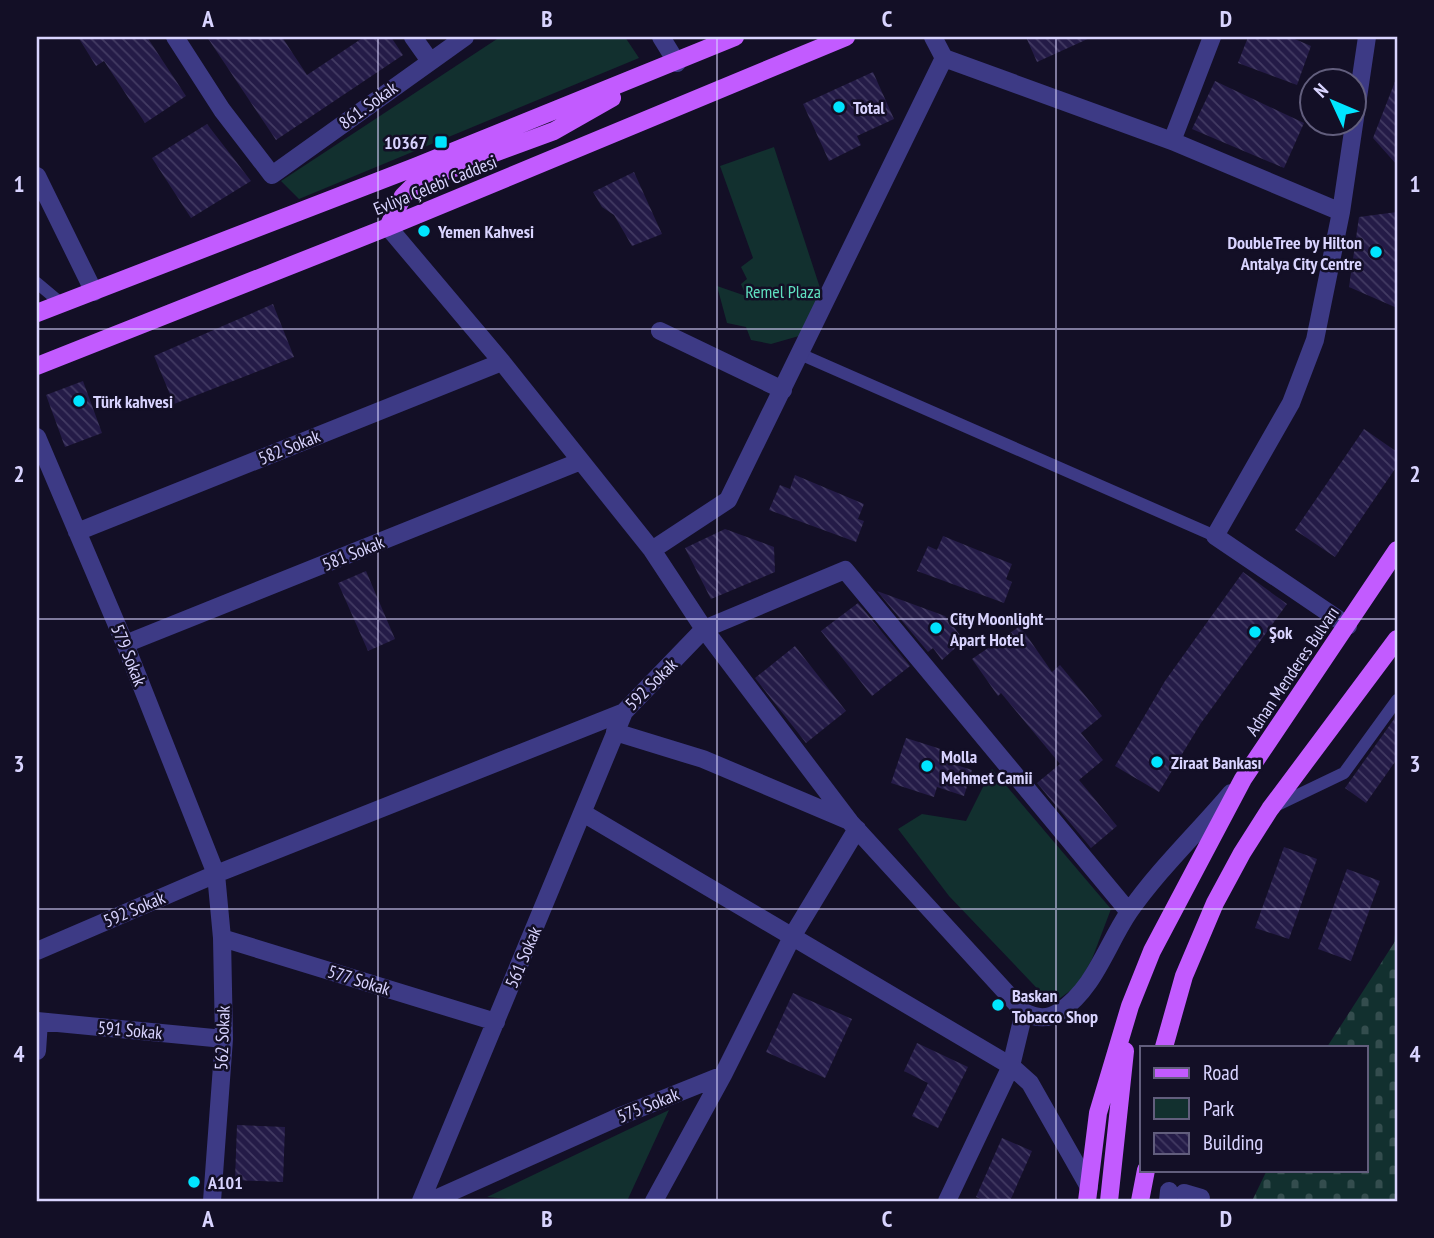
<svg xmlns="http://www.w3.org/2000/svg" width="1434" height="1238" viewBox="0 0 1434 1238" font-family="'PT Sans Narrow',sans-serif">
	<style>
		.green { fill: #12302f }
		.cemetery { fill: url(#cemetery-stones) }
		.building { fill: url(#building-back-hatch) }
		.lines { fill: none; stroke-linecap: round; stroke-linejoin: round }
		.service { stroke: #3d3a85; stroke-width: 12 }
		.pedestrian { stroke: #3d3a85; stroke-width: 18 }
		.minor { stroke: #3d3a85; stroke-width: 18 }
		.primary { stroke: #c25bff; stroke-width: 18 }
		.grid { fill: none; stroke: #d9d4ff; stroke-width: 2; stroke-opacity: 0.55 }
		.poi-dot { fill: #00e5ff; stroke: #130f26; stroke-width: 2.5 }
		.labels { text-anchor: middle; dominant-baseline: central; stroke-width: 5; stroke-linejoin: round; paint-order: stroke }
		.street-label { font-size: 18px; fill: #d9d4ff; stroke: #130f26 }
		.poi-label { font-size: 18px; font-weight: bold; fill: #d9d4ff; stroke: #130f26; text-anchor: start }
		.park-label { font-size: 18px; fill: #5fe0c0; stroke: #130f26 }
		.neatline { fill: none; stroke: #d9d4ff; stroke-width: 2.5 }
		.grid-label { font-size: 23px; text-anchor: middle; font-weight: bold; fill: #d9d4ff }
	</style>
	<defs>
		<pattern id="cemetery-stones" width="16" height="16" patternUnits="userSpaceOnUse" patternTransform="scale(1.75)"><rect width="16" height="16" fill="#12302f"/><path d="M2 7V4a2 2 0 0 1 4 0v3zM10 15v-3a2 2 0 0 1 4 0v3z" fill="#344d4e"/></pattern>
		<pattern id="building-back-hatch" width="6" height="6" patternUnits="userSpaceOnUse" patternTransform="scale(1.75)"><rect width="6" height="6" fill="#241b47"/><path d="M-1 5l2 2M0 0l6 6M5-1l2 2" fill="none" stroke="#433b63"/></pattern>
	</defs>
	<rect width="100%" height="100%" fill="#130f26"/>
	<!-- green -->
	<path class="green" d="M500,37H625L639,58L299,199L281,181Z
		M774,147L822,294L799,336L771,344L751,340L746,327L727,323L717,286L746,296L741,284L747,279L741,267L753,258L720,166Z
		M992,769L1111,909L1092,959L1078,985L1052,1004L949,896L898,829L922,814L966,821Z
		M669,1110L627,1201H527L487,1197Z"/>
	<!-- cemetery -->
	<path class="cemetery" d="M1397,916V1201H1252L1267,1170H1366V1047H1327L1394,943Z"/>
	<!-- building -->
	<path class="building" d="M78,37H147L186,96L145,123L104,61L96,66Z
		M207,37H282L307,75L364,37H391L403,55L276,140Z
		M1026,37H1092L1037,62Z
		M1248,37H1290L1311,46L1297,85L1238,63Z
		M873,72L894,119L857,136L861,145L829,161L803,104Z
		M1396,79H1397V165L1373,138Z
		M1215,81L1304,123L1284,168L1192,129Z
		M207,124L251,181L191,218L152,158Z
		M634,172L662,234L632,246L614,215L602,207L593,192Z
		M1397,212V308L1349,287L1359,217Z
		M273,304L294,357L174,404L154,356Z
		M83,381L102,433L65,447L46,395Z
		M1364,429L1397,452V466L1335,557L1295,530Z
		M795,475L864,504L858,519L864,521L856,542L769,510L780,485L790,489Z
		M725,529L774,547L775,572L711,599L685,548Z
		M943,536L1012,564L1006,579L1012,582L1004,603L917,571L928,546L937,550Z
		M366,571L395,639L368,651L338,583Z
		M1243,572L1287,604L1201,723L1159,792L1115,766L1165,681Z
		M877,591L945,616L964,640L942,660L933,648L928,652Z
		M858,603L910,666L872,696L821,631Z
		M1020,626L1052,672L1060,665L1102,716L1081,733L1103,760L1079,780L1117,826L1091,848L1037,783L1060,764L1001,693L998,696L972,659Z
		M795,646L846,711L806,743L755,678Z
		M1397,715V759L1366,803L1345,788Z
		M906,738L947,751L944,761L972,770L964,796L937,787L934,797L891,783Z
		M1284,847L1317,859L1289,939L1255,928Z
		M1347,869L1380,881L1351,961L1318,949Z
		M793,993L852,1019L825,1078L766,1052Z
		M917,1043L968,1067L938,1128L912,1116L928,1083L904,1071Z
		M237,1125L285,1127L283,1182L235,1180Z
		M1002,1138L1032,1151L1010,1201H986L976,1197Z"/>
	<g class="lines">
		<!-- service -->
		<path class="service" d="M37,283L62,304
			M800,354L1215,536
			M1273,807L1344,773L1397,700"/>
		<!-- pedestrian -->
		<path class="pedestrian" d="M1184,1193L1201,1198
			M1168,1201L1169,1191"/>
		<!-- minor -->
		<path class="minor" d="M175,37L222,110L272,175L465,37
			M413,37L430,61
			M661,37L677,63
			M933,37L944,58L1172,141L1341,212
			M1172,141L1212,37
			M37,176L94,292
			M388,227L502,362L652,550L704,629L850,822L1024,1012C1035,1018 1047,1020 1059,1012C1095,988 1106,946 1129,912C1158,870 1199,831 1231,793
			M660,331L783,390
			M37,437L125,644L216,874L222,938L224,1039L212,1201
			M77,532L502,362
			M652,550L728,500L944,58
			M1348,626L1215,536L1291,403L1315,340L1341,212L1367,37
			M125,644L581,461
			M615,732L703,759L847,820
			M583,813L1011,1066L1030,1083L1089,1187
			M222,938L496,1022
			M37,951L216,874L624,712L704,629L845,570L1129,912
			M37,1021L224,1039
			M37,1051L39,1022
			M421,1201L624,712
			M431,1201L623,1115L723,1075L793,935L857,829
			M654,1201L723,1075
			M947,1201L1011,1066L1024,1012"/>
		<!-- primary -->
		<path class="primary" d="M388,227L403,196L411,188L435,175L554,131L612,98
			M37,313L415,167L735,37
			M37,366L388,227L846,37
			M1164,1047L1184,976L1215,903L1242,853L1270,809L1397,639
			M1087,1201L1098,1113L1130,1006L1152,951L1243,779L1397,550
			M1109,1201L1125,1051
			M1140,1201L1146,1170"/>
	</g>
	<!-- grid -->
	<path class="grid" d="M378,37V1201M717,37V1201M1056,37V1201M37,329H1397M37,619H1397M37,909H1397"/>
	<!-- markers -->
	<g class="poi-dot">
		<circle cx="839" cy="107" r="7"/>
		<rect x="434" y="135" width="14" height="14" rx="3.5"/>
		<circle cx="424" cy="231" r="7"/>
		<circle cx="1376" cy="252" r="7"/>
		<circle cx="79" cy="401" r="7"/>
		<circle cx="936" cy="628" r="7"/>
		<circle cx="1255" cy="632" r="7"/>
		<circle cx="1157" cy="762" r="7"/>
		<circle cx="927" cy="766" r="7"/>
		<circle cx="998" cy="1005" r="7"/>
		<circle cx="194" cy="1182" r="7"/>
	</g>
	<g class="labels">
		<!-- street labels -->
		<g class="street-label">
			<text transform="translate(368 105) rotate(-36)">861. Sokak</text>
			<text transform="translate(435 185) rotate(-22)">Evliya Çelebi Caddesi</text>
			<text transform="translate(289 447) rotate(-22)">582 Sokak</text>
			<text transform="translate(353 553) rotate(-22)">581 Sokak</text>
			<text transform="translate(129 655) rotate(68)">579 Sokak</text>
			<text transform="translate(1292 671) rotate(-56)">Adnan Menderes Bulvarı</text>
			<text transform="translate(651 684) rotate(-45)">592 Sokak</text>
			<text transform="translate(134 909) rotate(-23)">592 Sokak</text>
			<text transform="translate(523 957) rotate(-67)">561 Sokak</text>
			<text transform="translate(359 980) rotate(17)">577 Sokak</text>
			<text transform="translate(130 1030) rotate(5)">591 Sokak</text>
			<text transform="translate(222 1038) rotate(-88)">562 Sokak</text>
			<text transform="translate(648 1105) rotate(-22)">575 Sokak</text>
		</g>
		<!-- poi labels -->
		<g class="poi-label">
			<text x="853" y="107">Total</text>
			<text x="427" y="142" text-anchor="end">10367</text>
			<text x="438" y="231">Yemen Kahvesi</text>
			<text x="1362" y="242" text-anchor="end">DoubleTree by Hilton<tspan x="1362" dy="21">Antalya City Centre</tspan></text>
			<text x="93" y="401">Türk kahvesi</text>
			<text x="950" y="618">City Moonlight<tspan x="950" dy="21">Apart Hotel</tspan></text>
			<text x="1269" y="632">Şok</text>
			<text x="941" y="756">Molla<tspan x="941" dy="21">Mehmet Camii</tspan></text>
			<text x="1171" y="762">Ziraat Bankası</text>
			<text x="1012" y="995">Baskan<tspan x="1012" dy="21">Tobacco Shop</tspan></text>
			<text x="208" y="1182">A101</text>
		</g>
		<!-- park labels -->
		<g class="park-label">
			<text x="783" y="291">Remel Plaza</text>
		</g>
	</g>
	<!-- border -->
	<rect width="1434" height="1238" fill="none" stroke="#130f26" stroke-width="77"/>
	<!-- legend -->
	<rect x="1140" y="1046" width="228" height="126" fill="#130f26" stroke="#625e7d" stroke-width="2"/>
	<rect x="1154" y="1068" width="35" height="10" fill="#c25bff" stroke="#625e7d" stroke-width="2"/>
	<text x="1203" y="1080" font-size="21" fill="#d9d4ff">Road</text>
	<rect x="1154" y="1098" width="35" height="21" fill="#12302f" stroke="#625e7d" stroke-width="2"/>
	<text x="1203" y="1116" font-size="21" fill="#d9d4ff">Park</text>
	<rect x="1154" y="1133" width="35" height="21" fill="url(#building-back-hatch)" stroke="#625e7d" stroke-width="2"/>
	<text x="1203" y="1150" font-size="21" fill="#d9d4ff">Building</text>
	<!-- north arrow -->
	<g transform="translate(1333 102) rotate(314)"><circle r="33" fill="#130f26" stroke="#625e7d" stroke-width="2"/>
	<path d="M0-5L12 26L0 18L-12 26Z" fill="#00e5ff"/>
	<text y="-10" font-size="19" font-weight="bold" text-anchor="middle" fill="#d9d4ff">N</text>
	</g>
	<rect x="38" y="38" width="1358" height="1162" class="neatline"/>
	<g class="grid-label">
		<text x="208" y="27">A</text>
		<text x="547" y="27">B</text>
		<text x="887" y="27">C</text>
		<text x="1226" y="27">D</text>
		<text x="19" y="192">1</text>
		<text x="1415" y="192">1</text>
		<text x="19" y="482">2</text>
		<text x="1415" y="482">2</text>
		<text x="19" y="772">3</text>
		<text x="1415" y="772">3</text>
		<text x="19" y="1062">4</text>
		<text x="1415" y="1062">4</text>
		<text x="208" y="1227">A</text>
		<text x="547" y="1227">B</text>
		<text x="887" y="1227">C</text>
		<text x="1226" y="1227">D</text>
	</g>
</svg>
